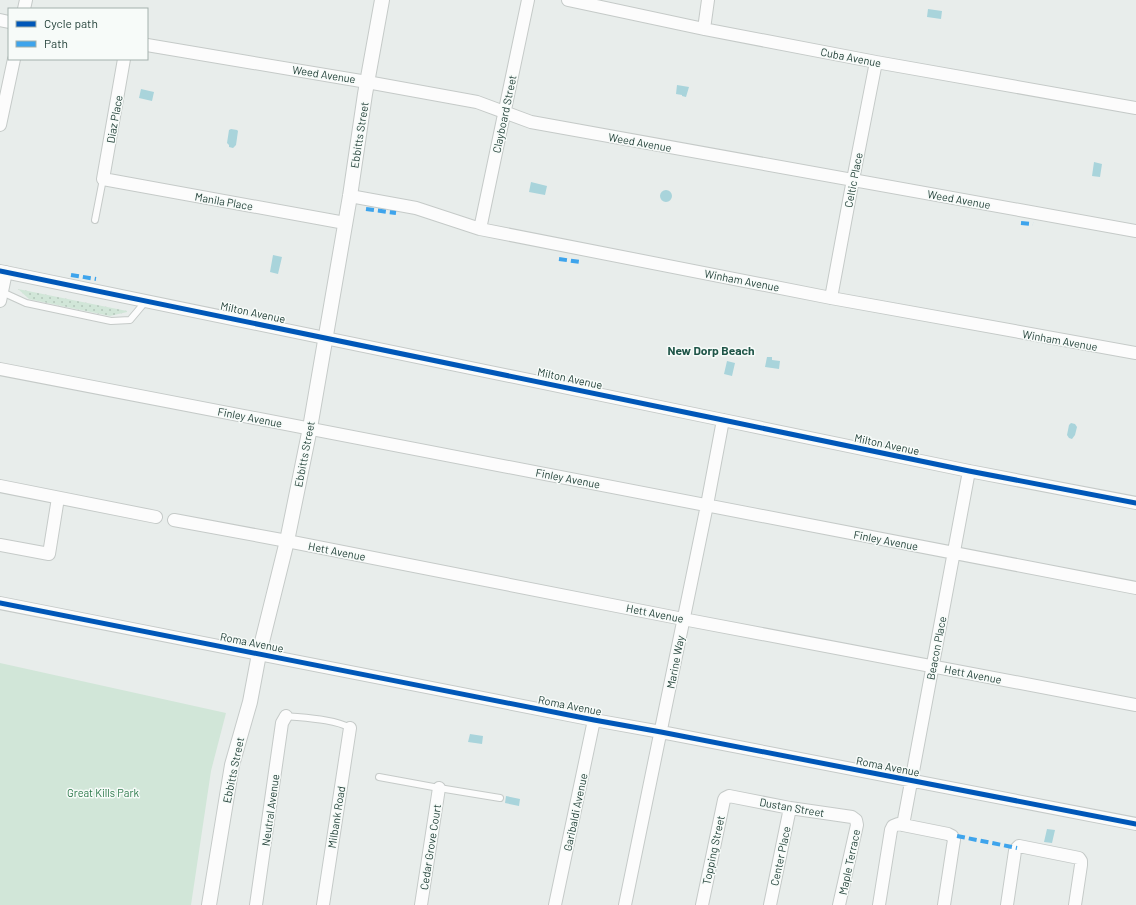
<svg xmlns="http://www.w3.org/2000/svg" width="1136" height="905" viewBox="0 0 1136 905" font-family="Barlow,sans-serif">
	<style>
		.park { fill: #d1e6d8 }
		.garden { fill: url(#garden-dots) }
		.water { fill: #a9d4db }
		.lines { fill: none; stroke-linecap: round; stroke-linejoin: round }
		.service-casing { stroke: #c5cac8; stroke-width: 8 }
		.minor-casing { stroke: #c5cac8; stroke-width: 14 }
		.tertiary-casing { stroke: #c5cac8; stroke-width: 16 }
		.service { stroke: #fcfcfc; stroke-width: 6 }
		.minor { stroke: #fcfcfc; stroke-width: 12 }
		.tertiary { stroke: #fcfcfc; stroke-width: 14 }
		.quiet { stroke: #3ea4ec; stroke-width: 4; stroke-dasharray: 8 4; stroke-linecap: butt }
		.cycleway-casing { stroke: #f7fbf9; stroke-width: 8 }
		.cycleway { stroke: #0057b8; stroke-width: 5 }
		.labels { text-anchor: middle; dominant-baseline: central; stroke-width: 3; stroke-linejoin: round; paint-order: stroke }
		.street-label { font-size: 11px; fill: #24423a; stroke: #f7fbf9 }
		.park-label { font-size: 11px; fill: #2d7a4b; stroke: #f7fbf9 }
		.neighbourhood-label { font-size: 12px; font-weight: bold; fill: #1f5548; stroke: #f7fbf9 }
	</style>
	<defs>
		<pattern id="garden-dots" width="8" height="8" patternUnits="userSpaceOnUse"><rect width="8" height="8" fill="#d1e6d8"/><path d="M2 2h.1M6 6h.1" fill="none" stroke="#b3c6ba" stroke-width="1.8" stroke-linecap="round"/></pattern>
	</defs>
	<rect width="100%" height="100%" fill="#e8edeb"/>
	<!-- park -->
	<path class="park" d="M0,663L226,713L211,771L191,905H0Z"/>
	<!-- garden -->
	<path class="garden" d="M18,289L127,311V312L110,316L33,300L29,299Z"/>
	<!-- water -->
	<path class="water" d="M928,9L942,11L941,19L927,17Z
		M677,85L689,87L686,97L682,96V95L676,94Z
		M141,89L154,92L152,101L139,98Z
		M231,129L237,130L238,131L236,145L233,148L229,147V145L227,143L229,130Z
		M1094,162L1102,164L1100,177L1092,176Z
		M531,182L547,186L545,195L529,192Z
		M660 196a6 6 0 1 1 12 0a6 6 0 1 1-12 0Z
		M273,255L282,257L278,274L270,272Z
		M767,357H772V360L780,361L779,369L765,367Z
		M727,361L735,363L732,376L724,374Z
		M1071,423L1075,424L1077,427L1075,435L1072,439L1069,438L1067,435L1069,425Z
		M470,734L483,736L482,744L468,742Z
		M506,796L520,799L519,806L505,803Z
		M1047,829L1055,830L1052,843L1044,842Z"/>
	<g class="lines">
		<!-- service casing -->
		<g class="service-casing">
			<path id="service" d="M95,220L103,179
				M2,292L26,303L111,321L130,320L146,301
				M286,716C304,718 335,719 350,728
				M379,777L439,788L500,798"/>
		</g>
		<!-- minor casing -->
		<g class="minor-casing">
			<path id="minor" d="M568,0L704,29L876,62L1136,108
				M24,9L26,0
				M0,20L9,22
				M704,29L708,0
				M147,45L367,82L477,102L531,122L1136,231
				M124,59L103,179L345,223
				M0,125L14,59
				M350,196L416,208L480,229L831,298L1136,353
				M480,229L528,0
				M0,271L723,420L969,471L1136,503
				M831,298L851,190L876,62
				M0,301L6,272
				M0,369L1136,588
				M0,486L156,517
				M174,520L287,541L683,619L1136,705
				M0,545L49,554L58,498
				M0,603L594,720L661,732L1136,824
				M903,825L969,471
				M256,905L282,723L286,716
				M323,905L350,728
				M421,905L439,788
				M555,905L594,720
				M625,905L707,505L723,420
				M702,905L724,800L725,798L729,796L790,808L852,817L856,820L857,825L839,905
				M770,905L790,808
				M879,905L891,830L893,826L898,824L948,834L952,836L954,840L953,846L944,905
				M1007,905L1015,851L1017,848L1019,846L1079,858L1081,861V865L1075,905"/>
		</g>
		<!-- tertiary casing -->
		<g class="tertiary-casing">
			<path id="tertiary" d="M209,905L232,765L250,702L259,654L287,541L310,428L350,196L365,94L382,0"/>
		</g>
		<!-- service -->
		<use href="#service" class="service"/>
		<!-- minor -->
		<use href="#minor" class="minor"/>
		<!-- tertiary -->
		<use href="#tertiary" class="tertiary"/>
		<!-- quiet -->
		<path class="quiet" d="M366,209L396,213
			M1021,223L1033,224
			M559,259L580,262
			M71,275L96,279
			M957,836L1017,848"/>
		<!-- cycleway casing -->
		<g class="cycleway-casing">
			<path id="cycleway" d="M0,271L723,420L969,471L1136,503
				M0,603L594,720L661,732L1136,824"/>
		</g>
		<!-- cycleway -->
		<use href="#cycleway" class="cycleway"/>
	</g>
	<g class="labels">
		<!-- street labels -->
		<g class="street-label">
			<text transform="translate(851 57) rotate(11)">Cuba Avenue</text>
			<text transform="translate(324 74) rotate(9)">Weed Avenue</text>
			<text transform="translate(504 114) rotate(-78)">Clayboard Street</text>
			<text transform="translate(114 119) rotate(-80)">Diaz Place</text>
			<text transform="translate(359 135) rotate(-81)">Ebbitts Street</text>
			<text transform="translate(640 142) rotate(10)">Weed Avenue</text>
			<text transform="translate(853 180) rotate(-79)">Celtic Place</text>
			<text transform="translate(959 199) rotate(10)">Weed Avenue</text>
			<text transform="translate(224 201) rotate(10)">Manila Place</text>
			<text transform="translate(742 280) rotate(11)">Winham Avenue</text>
			<text transform="translate(253 312) rotate(12)">Milton Avenue</text>
			<text transform="translate(1060 340) rotate(10)">Winham Avenue</text>
			<text transform="translate(570 378) rotate(12)">Milton Avenue</text>
			<text transform="translate(250 417) rotate(11)">Finley Avenue</text>
			<text transform="translate(887 444) rotate(12)">Milton Avenue</text>
			<text transform="translate(304 454) rotate(-79)">Ebbitts Street</text>
			<text transform="translate(568 478) rotate(11)">Finley Avenue</text>
			<text transform="translate(886 540) rotate(11)">Finley Avenue</text>
			<text transform="translate(337 551) rotate(11)">Hett Avenue</text>
			<text transform="translate(655 613) rotate(11)">Hett Avenue</text>
			<text transform="translate(252 642) rotate(11)">Roma Avenue</text>
			<text transform="translate(936 648) rotate(-79)">Beacon Place</text>
			<text transform="translate(675 662) rotate(-79)">Marine Way</text>
			<text transform="translate(973 674) rotate(11)">Hett Avenue</text>
			<text transform="translate(570 705) rotate(11)">Roma Avenue</text>
			<text transform="translate(888 766) rotate(11)">Roma Avenue</text>
			<text transform="translate(233 770) rotate(-78)">Ebbitts Street</text>
			<text transform="translate(792 807) rotate(10)">Dustan Street</text>
			<text transform="translate(270 810) rotate(-82)">Neutral Avenue</text>
			<text transform="translate(575 812) rotate(-78)">Garibaldi Avenue</text>
			<text transform="translate(336 817) rotate(-81)">Milbank Road</text>
			<text transform="translate(430 847) rotate(-81)">Cedar Grove Court</text>
			<text transform="translate(713 850) rotate(-78)">Topping Street</text>
			<text transform="translate(780 856) rotate(-78)">Center Place</text>
			<text transform="translate(849 862) rotate(-78)">Maple Terrace</text>
		</g>
		<!-- park labels -->
		<g class="park-label">
			<text x="103" y="792">Great Kills Park</text>
		</g>
		<!-- neighbourhood labels -->
		<g class="neighbourhood-label">
			<text x="711" y="350">New Dorp Beach</text>
		</g>
	</g>
	<!-- legend -->
	<rect x="8" y="8" width="140" height="52" fill="#f7fbf9" stroke="#a3b1ad"/>
	<rect x="16" y="21" width="20" height="6" fill="#0057b8" stroke="#a3b1ad"/>
	<text x="44" y="28" font-size="12" fill="#24423a">Cycle path</text>
	<rect x="16" y="41" width="20" height="6" fill="#3ea4ec" stroke="#a3b1ad"/>
	<text x="44" y="48" font-size="12" fill="#24423a">Path</text>
</svg>
